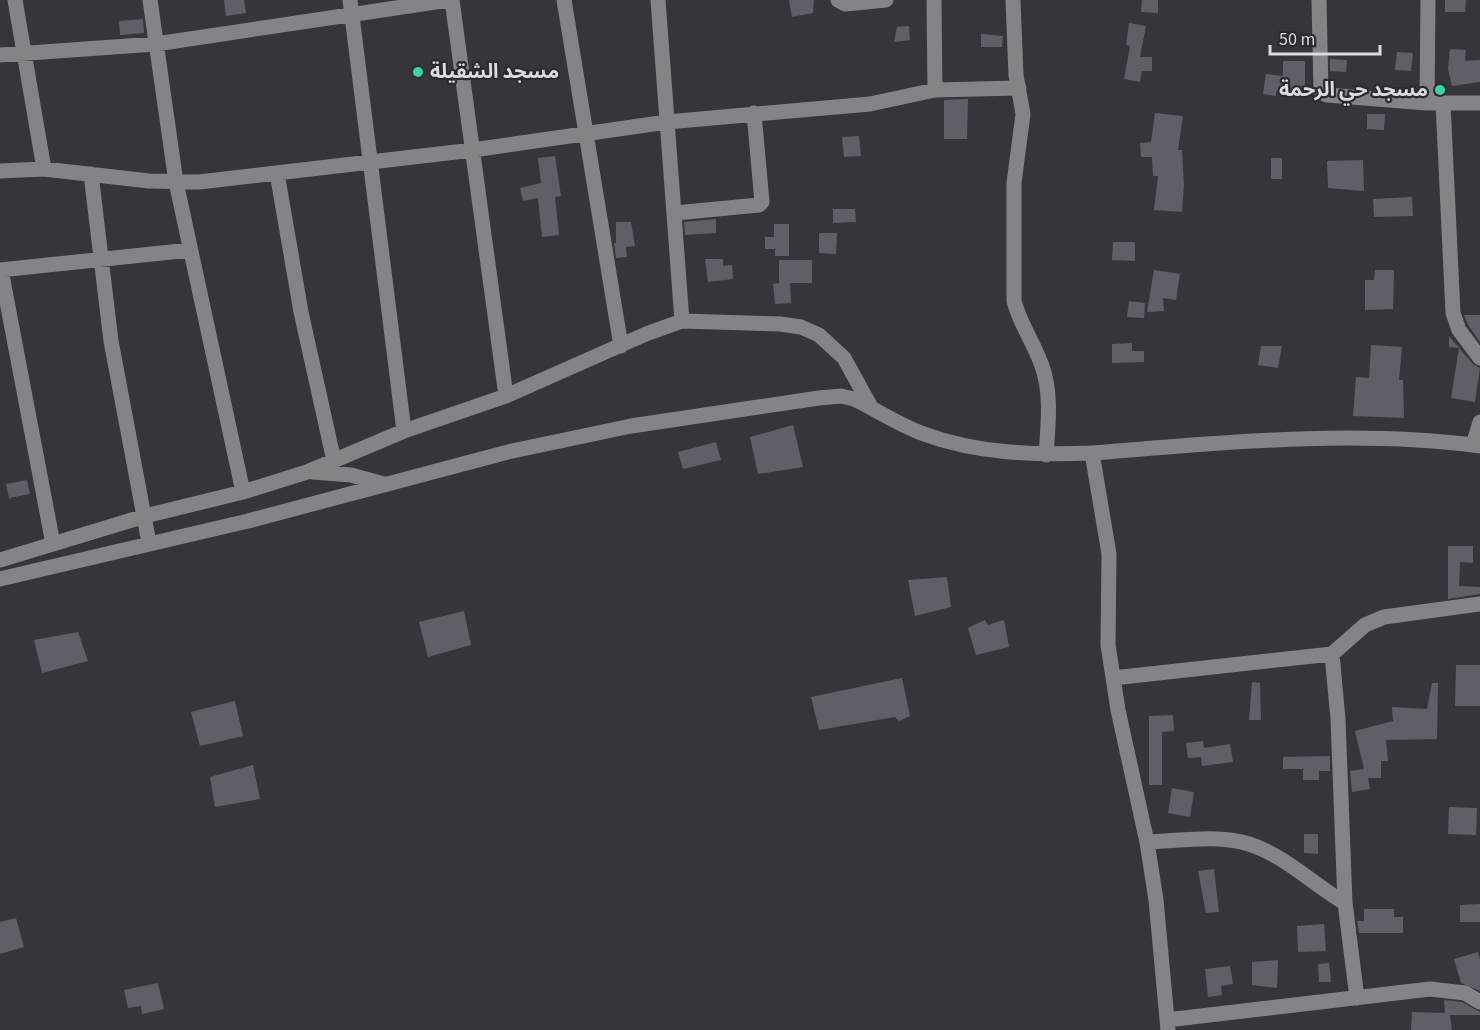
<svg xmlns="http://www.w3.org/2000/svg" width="1480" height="1030" viewBox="0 0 1480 1030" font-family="'Source Sans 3','Noto Sans Arabic',sans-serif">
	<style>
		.building { fill: #605f67 }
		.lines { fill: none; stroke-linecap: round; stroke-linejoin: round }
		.minor { stroke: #848387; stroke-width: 15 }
		.poi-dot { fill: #3dd4a3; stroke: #2c2b32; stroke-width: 2 }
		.labels { text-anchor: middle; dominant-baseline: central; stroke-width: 4.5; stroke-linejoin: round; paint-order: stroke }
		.poi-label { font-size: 20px; font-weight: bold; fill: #dcdbe0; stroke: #2c2b32; text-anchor: start }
	</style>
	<rect width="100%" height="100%" fill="#36353c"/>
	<!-- building -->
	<path class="building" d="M224,0H244L246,13L226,16Z
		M789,0H814L813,13L792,17Z
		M1142,0H1158V13L1141,12Z
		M1445,0H1466L1465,12H1445Z
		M143,19L144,33L120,35L119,21Z
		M1129,23L1146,26L1140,57H1152V71H1142L1140,82L1124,79L1130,46L1126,45Z
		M909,26L910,40L894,42L897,27Z
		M981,34L1003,36L1002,47H981Z
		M1450,49L1466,50L1465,61L1480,60V82L1452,86L1448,69Z
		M1397,52L1413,53L1411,71L1395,70Z
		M1330,59L1347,60L1346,72L1330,71Z
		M1283,61H1305V92L1276,91V96L1263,94L1266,74L1283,76Z
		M968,99L967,139H944V100Z
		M1155,113L1183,116L1178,150H1182L1184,186L1182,212L1154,210L1158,176H1153L1152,157H1141L1140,143L1151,142Z
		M1367,114H1385L1384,130L1367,129Z
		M859,136L861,156L844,157L842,137Z
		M555,156L561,196L555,197L559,235L542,237L538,198L523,201L520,188L541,183L538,158Z
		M1271,158H1282V179H1271Z
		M1363,160L1364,191L1328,188L1327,161Z
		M1412,197L1413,216L1374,217L1373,199Z
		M833,209H855L856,222L833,223Z
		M716,219V233L685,235L684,222Z
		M616,222H631L635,246L626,247L627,257L616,258L614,243H616Z
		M774,224H789V256H775V249H765V237H774Z
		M819,233H837L836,254L819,253Z
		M1113,242H1135V261L1112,260Z
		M705,259H723V266L732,265L733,279L708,282Z
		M779,260H812V283H790L791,303L775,304L773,284L779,283Z
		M1154,270L1180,274L1176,300L1163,298L1164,311L1147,312Z
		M1375,270H1394L1393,309L1365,310V280H1374Z
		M1129,301L1145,303L1144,318L1127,317Z
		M1464,315H1480V342L1468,325Z
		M1449,336L1473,364L1480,368L1475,402L1451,398L1459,348L1449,347Z
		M1132,343V351H1144V362L1112,363V344Z
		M1371,345L1402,347L1399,380H1403L1404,418L1353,416L1356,377L1369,378Z
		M1261,346H1282L1278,368L1258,365Z
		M793,425L803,467L758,474L750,437Z
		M716,442L721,460L683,469L678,452Z
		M27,480L30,494L9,498L6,484Z
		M1448,546H1473V563L1460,562L1459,586L1480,587V594L1448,599Z
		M947,577L951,607L915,616L908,580Z
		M464,611L471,645L428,657L419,622Z
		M985,620L988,625L1004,620L1009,647L976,655L968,628Z
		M78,632L88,661L42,673L34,640Z
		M1456,665H1480V706H1455Z
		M902,678L910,716L899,721L895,717L819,730L811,697Z
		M1252,682L1260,683L1261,720H1249Z
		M1432,683H1438L1437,739L1386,740L1388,761H1381V778H1368L1370,789L1352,792L1350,771L1364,769L1355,731L1393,721L1392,707L1427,709Z
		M235,701L243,736L200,746L191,712Z
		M1173,715L1174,731L1162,732V785H1149V716Z
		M1203,741L1204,748L1230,744L1233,762L1202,766L1201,757L1188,758L1186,743Z
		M1330,756V771H1319V780H1303V769H1283V757Z
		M253,765L260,799L215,807L210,777Z
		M1172,788L1194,792L1190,817L1168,813Z
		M1449,807L1477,808L1476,835L1448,834Z
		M1304,834H1318V854L1304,853Z
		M1214,869L1219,912L1206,913L1198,871Z
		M1480,904V922H1460V905Z
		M1364,909H1394V917H1403V933H1359L1357,921H1364Z
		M16,918L24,947L0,954V922Z
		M1324,924L1326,951L1298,952L1297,926Z
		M1478,952L1480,960V991L1461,983L1454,959Z
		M1278,960L1277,988L1252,985V962Z
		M1329,963L1331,982H1319L1318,964Z
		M1230,966L1233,984L1221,986L1222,995L1208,997L1205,969Z
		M158,983L164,1009L142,1014L141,1006L128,1008L124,990Z
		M1444,1000L1462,1002L1480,1012V1015H1450L1452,1030H1411L1412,1012L1445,1013Z"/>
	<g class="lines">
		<!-- minor -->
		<path class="minor" d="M15,0L44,169
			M150,0L176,182L243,492
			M350,0L404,431
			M452,0L506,396
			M564,0L621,346
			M658,0L682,321
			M838,0L845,4L886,0
			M934,0L935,90
			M1013,0L1016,75L1023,114L1014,183V301C1020,324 1034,343 1042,366C1052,394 1048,426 1046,455
			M1319,0L1321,92L1327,95L1427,103H1480
			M0,55L156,44L449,0
			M1427,103L1428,0
			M1443,103L1453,313L1459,330L1480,358
			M0,171L44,169L149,181L199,182L473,150L667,122L870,104L935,90L1019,88
			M277,173L301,312L334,461
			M91,174L111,341L149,543
			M675,213L759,205L762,202L754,113
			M0,270L190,250
			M1,270L53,544
			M1473,445L1480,422
			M1092,453C1220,443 1352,429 1480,446
			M313,472L351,475L384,484
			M0,560L145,516L243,492L307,472L404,431L506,396L646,334L682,321L780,324L801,327L819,335L844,358L871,407
			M0,579L248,521L508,452L631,426L819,398L841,396L854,399C877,410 899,425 924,434C978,454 1035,455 1092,453L1109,554L1108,645L1118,710L1147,842L1156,900L1168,1030
			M1332,654L1338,719L1345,903L1357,998
			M1113,678L1332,654L1365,625L1384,617L1480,604
			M1147,842C1179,841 1218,834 1249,844C1284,855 1314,885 1345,903
			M1167,1020L1430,989L1465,993L1480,1002"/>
	</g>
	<!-- markers -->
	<g class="poi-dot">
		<circle cx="418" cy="72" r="6"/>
		<circle cx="1440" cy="90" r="6"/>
	</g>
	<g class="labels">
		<!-- poi labels -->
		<g class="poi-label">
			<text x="430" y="72">مسجد الشقيلة</text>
			<text x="1428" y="90" text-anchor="end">مسجد حي الرحمة</text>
		</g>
	</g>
	<!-- scale -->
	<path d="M1270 45v9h110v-9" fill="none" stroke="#dcdbe0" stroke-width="3"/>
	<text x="1279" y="45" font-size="18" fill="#dcdbe0" stroke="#2c2b32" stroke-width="4.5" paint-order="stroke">50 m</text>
</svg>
